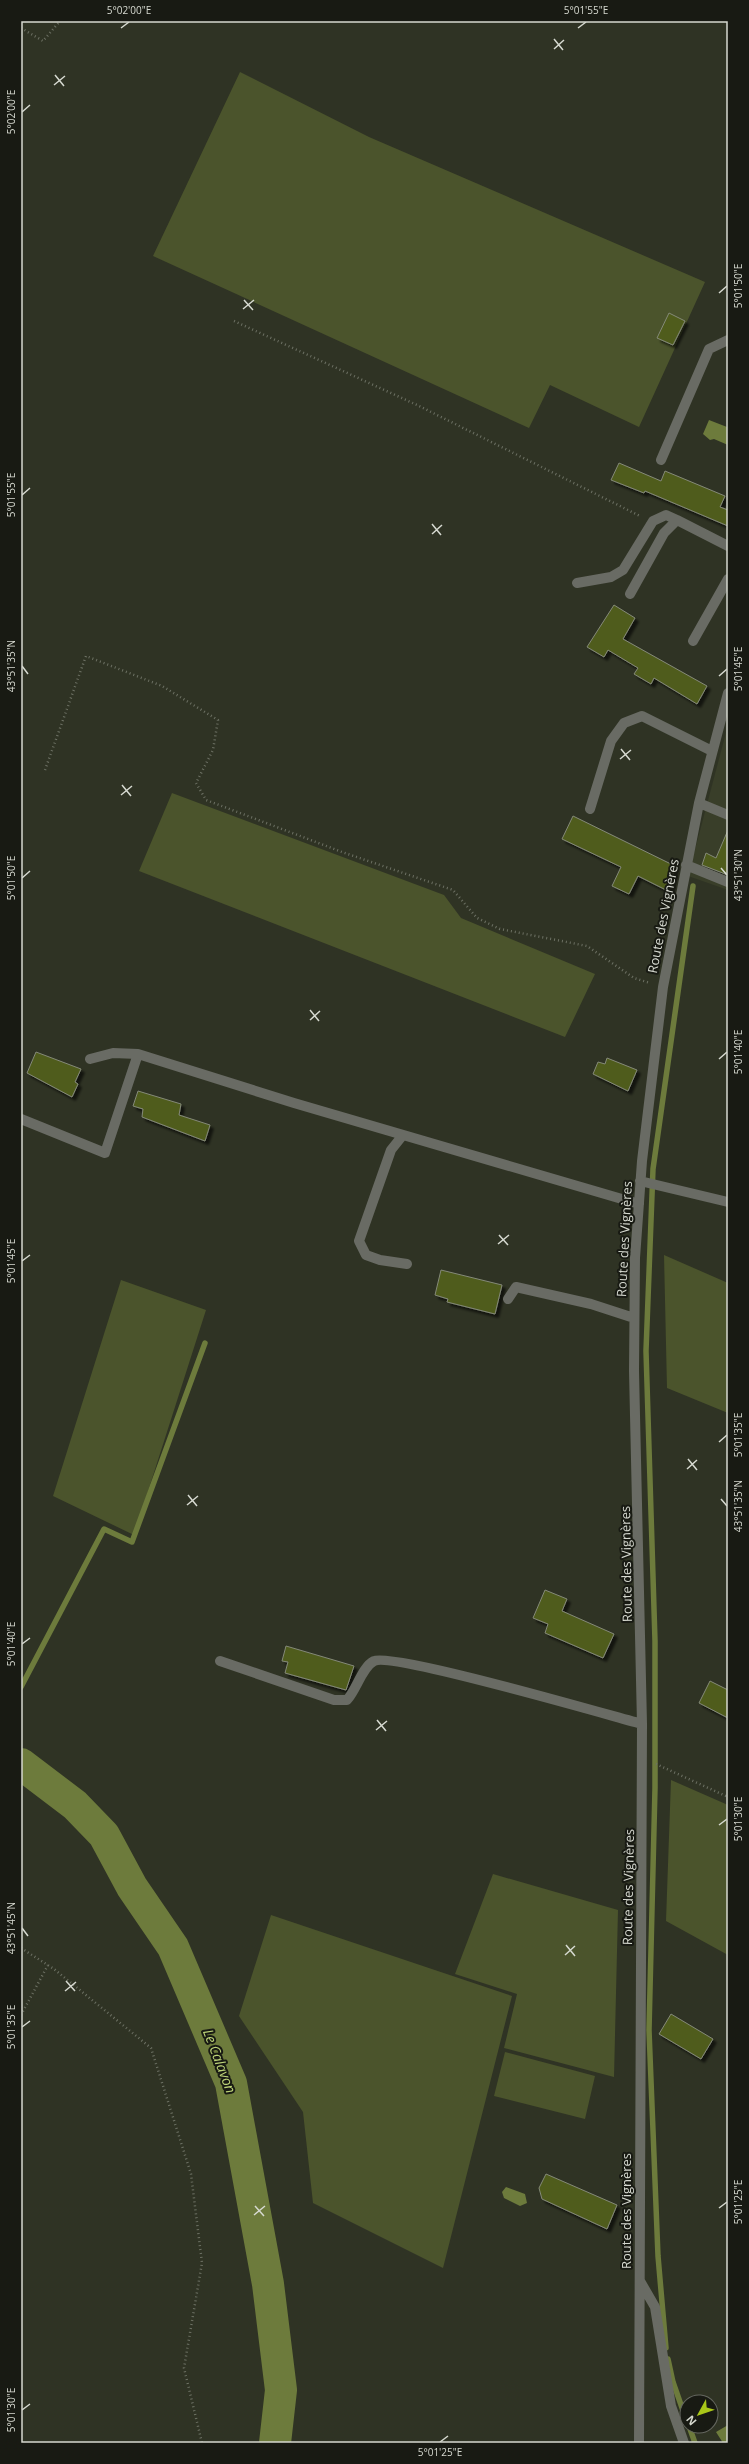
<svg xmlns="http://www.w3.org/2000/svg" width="749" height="2464" viewBox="0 0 749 2464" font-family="'Open Sans',sans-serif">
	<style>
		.built { fill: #393e29 }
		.green { fill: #4b542c }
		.water { fill: #6d7b3c }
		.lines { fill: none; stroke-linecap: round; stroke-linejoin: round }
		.stream { stroke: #6d7b3c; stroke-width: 5.5 }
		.river { stroke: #6d7b3c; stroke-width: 32 }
		.building { fill: #4f5c1c; stroke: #848978; filter: url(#shadow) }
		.path { stroke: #6d7164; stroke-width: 2.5; stroke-dasharray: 1 3; stroke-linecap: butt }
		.minor { stroke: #696b64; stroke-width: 10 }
		.ticks { fill: none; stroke: #d6d9d0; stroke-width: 1.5 }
		.labels { text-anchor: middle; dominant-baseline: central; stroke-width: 4; stroke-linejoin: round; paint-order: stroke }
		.street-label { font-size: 13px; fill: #d6d9d0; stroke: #181a13 }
		.water-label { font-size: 14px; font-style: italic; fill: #bdd378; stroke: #181a13 }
		.neatline { fill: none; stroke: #d6d9d0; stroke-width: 1.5 }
		.ticks-label { font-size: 10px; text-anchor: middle; fill: #d6d9d0 }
	</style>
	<defs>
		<filter id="shadow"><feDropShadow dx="3.5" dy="3.5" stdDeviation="1" flood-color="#0009"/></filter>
	</defs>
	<rect width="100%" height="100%" fill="#2f3324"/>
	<!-- built -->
	<path class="built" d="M728,725V890L688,876Z"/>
	<!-- green -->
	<path class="green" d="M240,72L369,137L705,282L639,427L550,385L529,428L153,256Z
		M172,793L444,895L461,918L595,974L565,1037L139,871Z
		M664,1255L728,1283V1413L667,1388Z
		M121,1280L206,1310L134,1535L53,1496Z
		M671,1780L728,1805V1955L666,1921Z
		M493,1874L618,1910L614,2077L504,2048L517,1994L455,1974Z
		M271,1915L512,1996L443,2268L313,2203L303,2112L239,2016Z
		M505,2052L595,2076L585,2119L494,2096Z"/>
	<!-- water -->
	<path class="water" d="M709,420L727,427L728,425V445L714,439L710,440L703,434Z
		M506,2187L525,2194L527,2203L520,2206L504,2198L502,2192Z
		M728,2425V2443H723L716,2432Z"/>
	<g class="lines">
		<!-- stream -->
		<path class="stream" d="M21,1687L104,1529L132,1542L205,1343
			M666,2348L658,2256L649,2030L655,1788V1641L646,1351L653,1169L693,886
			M668,2359L673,2382L687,2422
			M689,2426L695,2443"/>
		<!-- river -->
		<path class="river" d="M21,1764L75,1805L104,1835L132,1887L173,1947L231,2083L268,2284L281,2390L275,2443"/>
	</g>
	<!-- building -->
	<path class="building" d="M669,313L685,321L673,345L657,338Z
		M619,463L661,481L665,471L725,496L720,507L728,510V526L645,491L644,493L611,480Z
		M614,605L635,618L623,639L707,686L697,704L654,678L651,684L634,674L638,668L608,650L604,657L587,647Z
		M573,816L675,866L670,892L638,876L629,894L612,886L621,867L562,839Z
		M728,830V875L702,865L706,853L716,858Z
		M36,1052L81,1069L75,1082L78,1084L72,1097L27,1073Z
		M607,1058L637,1070L628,1091L593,1074L598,1062L605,1064Z
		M138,1091L181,1104L179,1115L210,1125L205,1141L142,1117L143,1109L133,1106Z
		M441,1270L502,1285L495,1314L447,1302L448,1299L435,1295Z
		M545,1590L567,1599L562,1611L614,1634L603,1658L545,1633L548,1624L533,1618Z
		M286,1646L354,1666L346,1690L285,1673L288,1662L282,1661Z
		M710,1681L728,1690V1718L699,1703Z
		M671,2014L713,2039L701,2059L659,2034Z
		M546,2174L617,2205L607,2229L542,2199L539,2188Z"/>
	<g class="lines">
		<!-- path -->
		<path class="path" d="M21,28L43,41L60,21
			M234,321L417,405L640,516
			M45,770L86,656L162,686L218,720L213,750L196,783L206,800L342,852L453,890L477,918L500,929L587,946L634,978L650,983
			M656,1764L728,1797
			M21,1948L54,1969L151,2048L191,2174L202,2263L184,2368L202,2443
			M21,2015L48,1965"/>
		<!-- minor -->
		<path class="minor" d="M661,460L709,349L728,340
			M577,583L611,577L623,570L653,521L666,515L677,520
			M630,594L664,533L677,520L728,546
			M693,641L728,579
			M699,803L728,815
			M590,809L611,741L624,723L642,716L712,751
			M686,865L728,882
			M90,1059L113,1053L138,1054L294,1103L639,1204
			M21,1119L105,1153L138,1054
			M403,1135L391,1150L359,1241L366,1255L380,1260L407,1264
			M640,1181L728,1202
			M508,1299L516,1287L591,1304L634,1318
			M220,1661L334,1700H347C357,1689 362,1667 374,1661C392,1652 608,1715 642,1724
			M640,2281L655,2307L671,2406L684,2443
			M639,2443L642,1724L634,1371L635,1258L642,1161L663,987L699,803L728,693"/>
	</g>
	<!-- ticks -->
	<path class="ticks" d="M121,28L129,22M578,28L586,22M554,39L563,50M554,49L564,40M55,75L64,86M54,85L65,76M22,112L30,105M719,293L727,286M244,300L253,310M243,309L254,300M22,495L30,488M432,524L441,535M432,534L442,525M22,666L28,674M719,676L727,669M621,749L630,760M620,759L631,750M122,785L131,796M121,795L132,786M721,868L727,875M22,878L30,871M310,1010L319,1021M310,1020L320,1011M719,1059L727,1052M499,1235L508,1245M498,1244L509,1235M22,1261L30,1255M719,1442L727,1435M688,1459L697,1470M687,1469L697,1460M188,1495L197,1506M721,1499L727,1506M187,1505L198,1496M22,1644L30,1638M377,1720L386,1731M376,1730L387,1721M719,1825L727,1819M22,1928L28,1936M566,1945L575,1956M565,1955L575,1946M66,1981L75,1991M65,1991L76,1982M22,2027L30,2021M255,2206L264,2216M719,2208L727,2202M254,2215L265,2206M22,2410L30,2404M440,2442L448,2436"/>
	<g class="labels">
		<!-- street labels -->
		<g class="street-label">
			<text transform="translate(663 916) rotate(-79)">Route des Vignères</text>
			<text transform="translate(624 1239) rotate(-87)">Route des Vignères</text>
			<text transform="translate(626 1564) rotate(-91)">Route des Vignères</text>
			<text transform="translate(628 1887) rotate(-89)">Route des Vignères</text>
			<text transform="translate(626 2211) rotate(-90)">Route des Vignères</text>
		</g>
		<!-- water labels -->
		<g class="water-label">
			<text transform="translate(220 2061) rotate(69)">Le Calavon</text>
		</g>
	</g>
	<!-- border -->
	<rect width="749" height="2464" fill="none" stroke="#181a13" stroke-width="44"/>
	<!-- north arrow -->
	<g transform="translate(699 2414) rotate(230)"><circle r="19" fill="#181a13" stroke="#64665f"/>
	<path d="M0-3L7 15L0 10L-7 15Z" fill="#aac719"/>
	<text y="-6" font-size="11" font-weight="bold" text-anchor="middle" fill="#d6d9d0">N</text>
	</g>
	<rect x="22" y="22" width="705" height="2420" class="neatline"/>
	<g class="ticks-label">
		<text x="129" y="14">5°02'00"E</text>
		<text x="586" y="14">5°01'55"E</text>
		<text transform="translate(11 112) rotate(-90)" y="4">5°02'00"E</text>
		<text transform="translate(738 286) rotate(-90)" y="4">5°01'50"E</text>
		<text transform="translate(11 495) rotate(-90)" y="4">5°01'55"E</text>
		<text transform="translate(11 666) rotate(-90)" y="4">43°51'35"N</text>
		<text transform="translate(738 669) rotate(-90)" y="4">5°01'45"E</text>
		<text transform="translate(738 875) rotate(-90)" y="4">43°51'30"N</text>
		<text transform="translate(11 878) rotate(-90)" y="4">5°01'50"E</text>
		<text transform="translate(738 1052) rotate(-90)" y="4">5°01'40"E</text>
		<text transform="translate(11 1261) rotate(-90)" y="4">5°01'45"E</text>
		<text transform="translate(738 1435) rotate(-90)" y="4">5°01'35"E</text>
		<text transform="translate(738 1506) rotate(-90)" y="4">43°51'35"N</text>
		<text transform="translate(11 1644) rotate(-90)" y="4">5°01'40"E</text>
		<text transform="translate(738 1819) rotate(-90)" y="4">5°01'30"E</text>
		<text transform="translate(11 1928) rotate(-90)" y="4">43°51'45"N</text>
		<text transform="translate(11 2027) rotate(-90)" y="4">5°01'35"E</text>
		<text transform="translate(738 2202) rotate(-90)" y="4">5°01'25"E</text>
		<text transform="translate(11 2410) rotate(-90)" y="4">5°01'30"E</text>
		<text x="440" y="2456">5°01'25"E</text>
	</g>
</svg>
